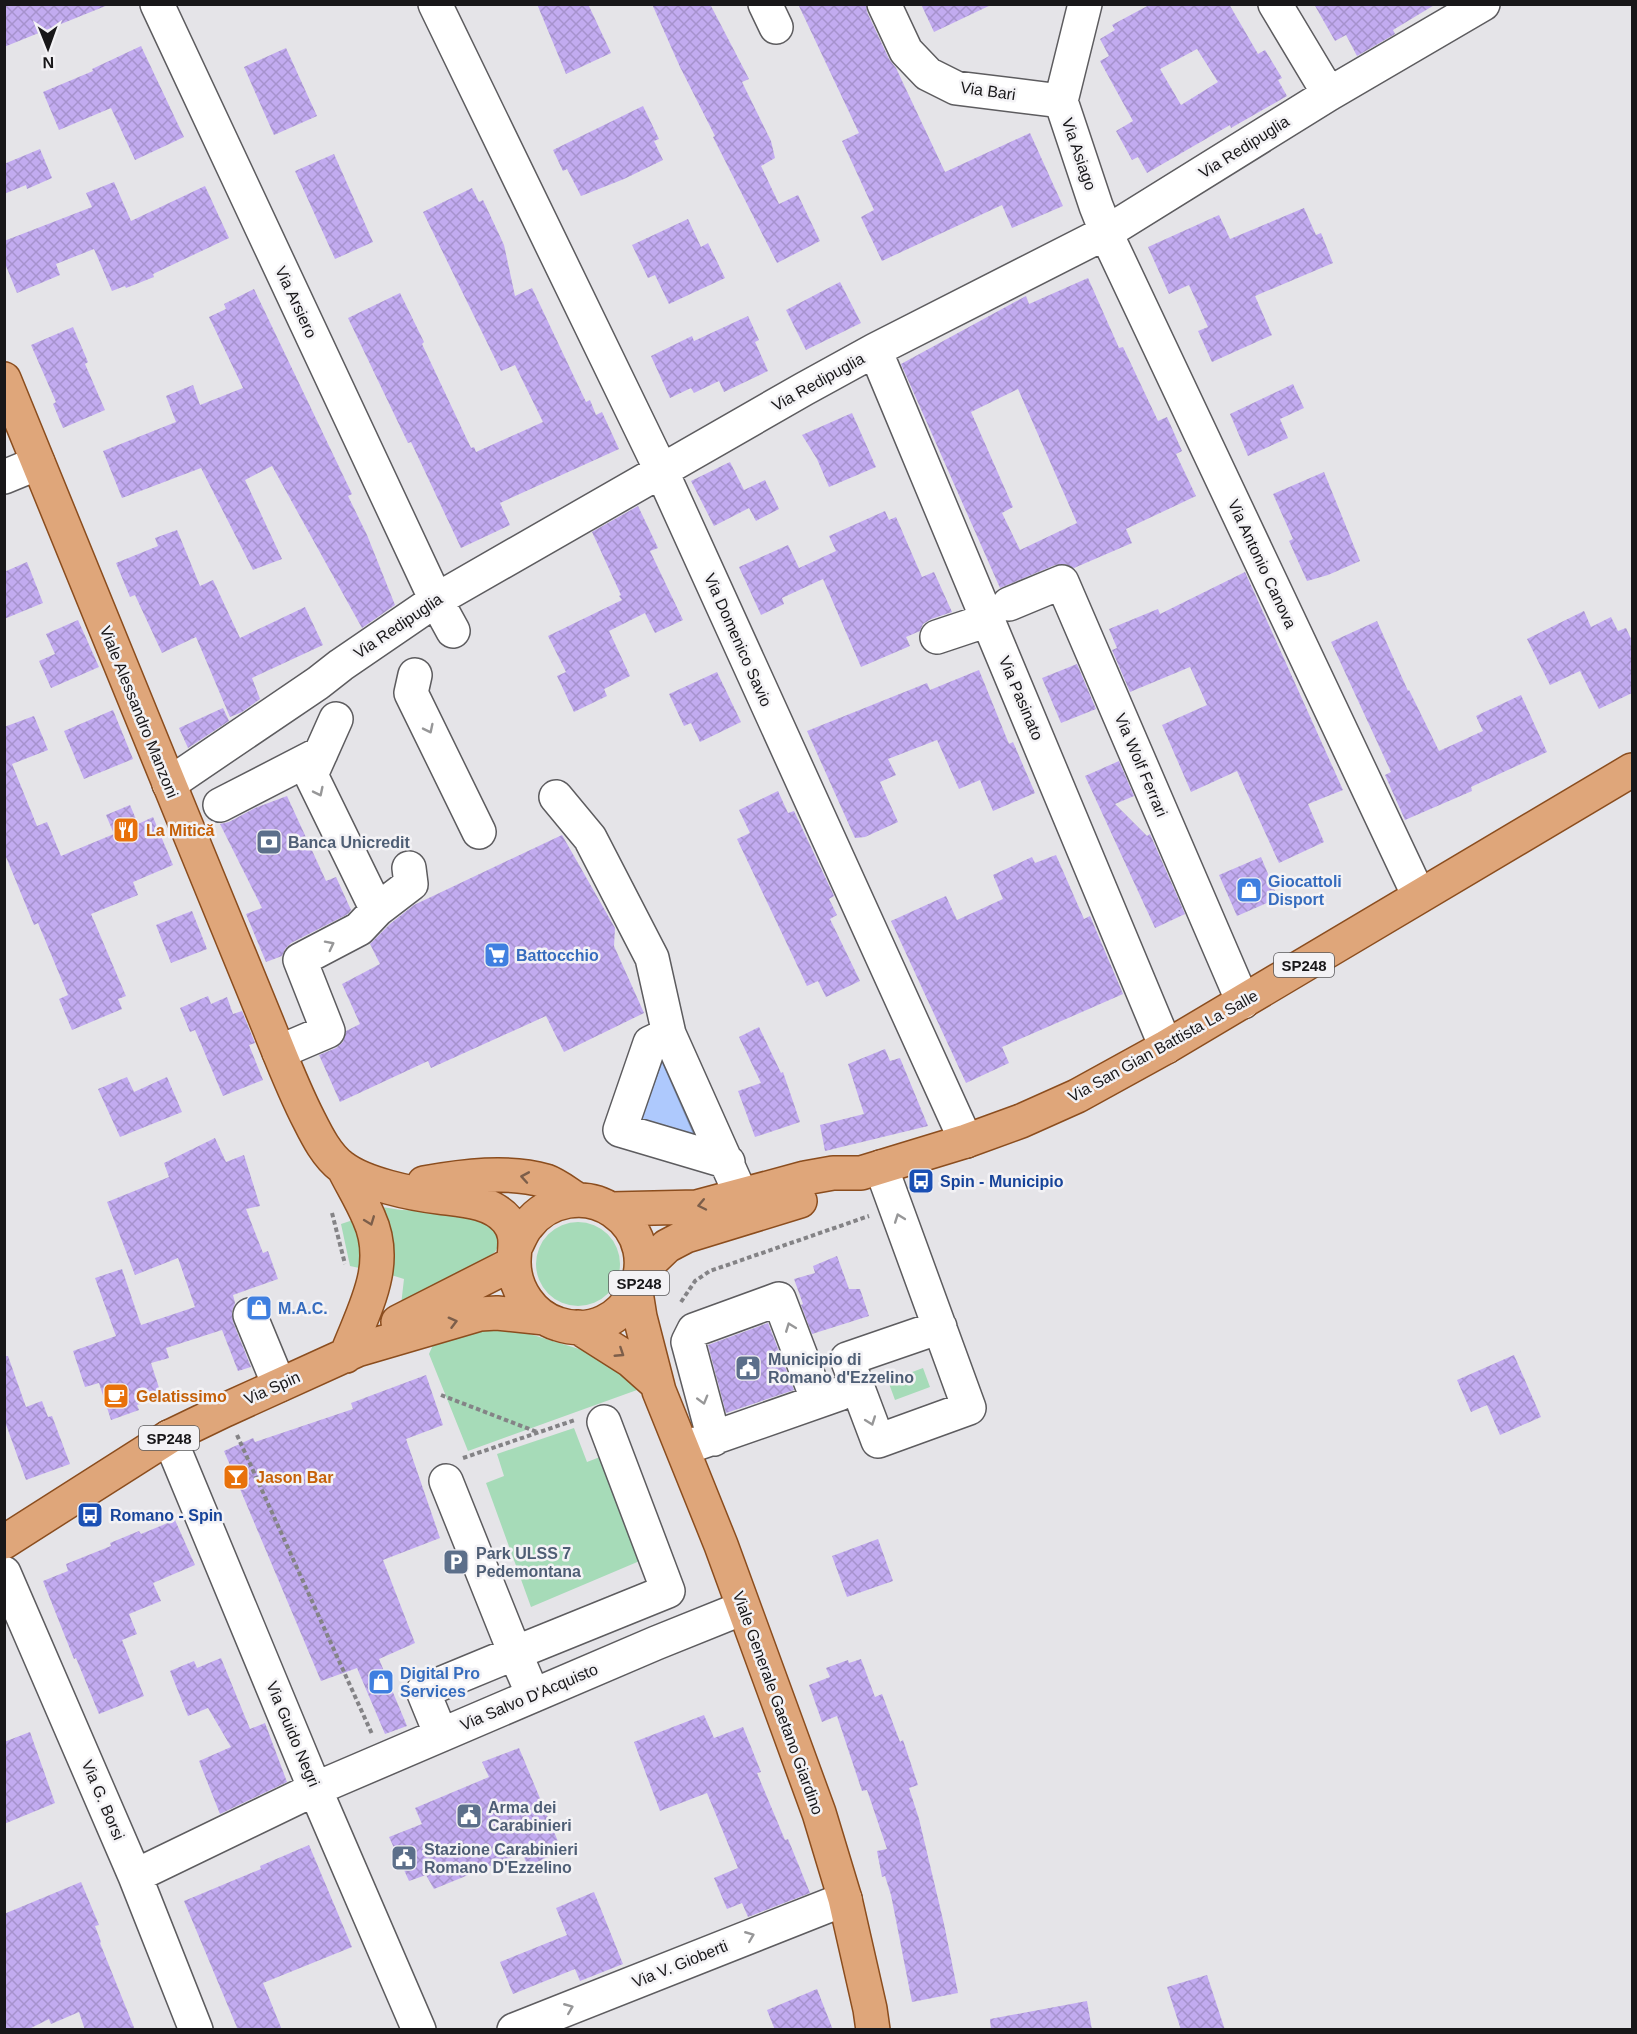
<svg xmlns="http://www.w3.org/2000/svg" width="1637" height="2034" viewBox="0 0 1637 2034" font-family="Arial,sans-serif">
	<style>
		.grass { fill: #a6dbb8 }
		.water { fill: #aec9fd; stroke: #8194b9; stroke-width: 1.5 }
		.building { fill: url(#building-cross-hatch); fill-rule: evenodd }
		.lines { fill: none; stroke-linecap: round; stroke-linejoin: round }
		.minor-casing { stroke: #5d5c5f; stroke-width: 36 }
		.major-casing { stroke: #8b4d1e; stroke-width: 36 }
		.path { stroke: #848386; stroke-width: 4; stroke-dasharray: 4.5 3; stroke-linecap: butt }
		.minor { stroke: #fff; stroke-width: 33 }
		.major { stroke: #dfa67a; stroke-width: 33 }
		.oneway { stroke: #979798 }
		.oneway2 { stroke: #7c5e4a }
		.labels { text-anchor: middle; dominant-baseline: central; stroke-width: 5; stroke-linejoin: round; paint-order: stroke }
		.shield { fill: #f3f2f5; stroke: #5a595b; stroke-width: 1.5 }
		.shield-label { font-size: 15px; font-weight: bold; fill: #181719 }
		.street-label { font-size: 16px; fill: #181719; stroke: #f3f2f5 }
		.food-label { font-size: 16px; font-weight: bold; fill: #c56008; stroke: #f3f2f5; text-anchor: start }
		.service-label { font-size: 16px; font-weight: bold; fill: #4e5e75; stroke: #f3f2f5; text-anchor: start }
		.shop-label { font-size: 16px; font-weight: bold; fill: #366cbe; stroke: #f3f2f5; text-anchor: start }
		.transit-label { font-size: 16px; font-weight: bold; fill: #164399; stroke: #f3f2f5; text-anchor: start }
	</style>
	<defs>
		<pattern id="building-cross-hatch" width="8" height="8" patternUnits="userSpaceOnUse" patternTransform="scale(1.5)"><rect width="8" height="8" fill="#c2abf0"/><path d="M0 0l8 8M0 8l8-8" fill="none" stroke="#a692cd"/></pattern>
	</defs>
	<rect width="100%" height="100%" fill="#e5e4e8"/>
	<!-- grass -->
	<path class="grass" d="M376,1206L401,1210L445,1211L490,1224L496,1231L500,1242L495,1252L483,1261L401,1305L404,1279L388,1274Z
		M353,1220L357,1222L364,1269L350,1266L341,1224Z
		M536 1264a42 42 0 1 1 84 0a42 42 0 1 1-84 0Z
		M481,1327L510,1328L589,1352L614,1365L637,1390L468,1451L429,1354L436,1338Z
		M923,1368L930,1387L895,1400L888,1381Z
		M574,1428L587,1462L600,1457L642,1560L531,1607L486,1483L504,1476L497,1454Z"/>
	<!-- water -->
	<path class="water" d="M662,1061L697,1141L640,1122Z"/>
	<!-- building -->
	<path class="building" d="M4,4H108V5L4,47Z
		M537,4H588L611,53L566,74Z
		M652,4H710L749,79L742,82L771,141L775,158L761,166L779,204L798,195L820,241L777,263L713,137L715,136L680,67Z
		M798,4H866L867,12L889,59L896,68L945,172L1030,133L1063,206L1012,228L1002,205L882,261L861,217L874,210L842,141L859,133Z
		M921,4H993L934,32Z
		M1151,4H1229L1258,54L1265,50L1282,78L1278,80L1287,96L1231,128L1230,125L1147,173L1138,157L1132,160L1116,131L1133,121L1100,61L1109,56L1100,39L1115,30L1112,25ZM1197,49L1218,82L1181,105L1160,69Z
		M1314,4H1436L1393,30L1395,34L1357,56L1346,35L1335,41Z
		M141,46L184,137L135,160L111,108L59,130L43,92L93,71L92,69Z
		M286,48L317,116L274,135L244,67Z
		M643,106L659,139L654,141L663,160L624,179L581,196L567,169L563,171L553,150Z
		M40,149L52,178L27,189L26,185L4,194V164Z
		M334,154L373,242L335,259L295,171Z
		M114,182L131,221L205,186L229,238L153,274L154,277L126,288L125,286L112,291L94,249L56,264L60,275L17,293L4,261V241L92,207L86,193Z
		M472,188L479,202L483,200L504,245L515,296L532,288L586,402L590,400L596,415L602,412L619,449L500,503L510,525L461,548L411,442L408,443L348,318L400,293L424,342L422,344L471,448L474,447L476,452L543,422L515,365L501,371L423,212Z
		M1304,208L1316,235L1321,233L1333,263L1255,296L1272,335L1212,362L1198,331L1208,327L1189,285L1169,294L1148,247L1219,215L1230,239Z
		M688,219L701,247L708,243L725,278L669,304L655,275L648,278L632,245Z
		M1088,278L1119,348L1123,347L1158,421L1167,417L1182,451L1176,454L1196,496L1126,529L1132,543L1074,568L1065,564L1055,565L1000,588L901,364L1026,296L1029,304ZM1018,389L1077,523L1020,550L1002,513L1013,507L971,412Z
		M840,282L861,323L806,350L786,310Z
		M254,289L352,494L348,496L367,535L395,605L362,628L272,466L245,480L282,559L253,570L201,468L122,498L103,451L176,422L166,396L193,385L200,405L243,388L209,317L226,309L224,304Z
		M748,316L759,340L755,342L768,371L724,392L719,381L694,393L691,388L670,398L651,356L692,336L694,341Z
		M73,327L88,362L85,364L105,410L63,428L53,404L56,402L31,345Z
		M1293,384L1304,408L1280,419L1288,438L1248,456L1230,414Z
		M852,413L876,467L829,487L817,459L802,435Z
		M730,462L744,490L765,480L779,509L756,521L749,508L714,526L691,481Z
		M1324,472L1360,561L1328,575L1307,581L1289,541L1293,539L1273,494Z
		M638,506L658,548L650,551L683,620L655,633L645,613L609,631L630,676L604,689L607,696L574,712L557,676L566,672L548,636L622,600L619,596L621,595L592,532Z
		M885,511L889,520L896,517L922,577L934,572L952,612L931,619L923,624L920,631L906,637L910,646L861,667L823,579L782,598L784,604L761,615L739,567L788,545L799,568L836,551L829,536Z
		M177,530L200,586L213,580L240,638L305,607L323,645L252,678L260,699L242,712L230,717L196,637L162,653L135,595L130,597L116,563L158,546L155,538Z
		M27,562L43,603L4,619V572Z
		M1245,572L1343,790L1308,804L1324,842L1279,863L1237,771L1191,792L1162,725L1207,705L1190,667L1130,692L1112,650L1117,648L1109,629L1158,609L1160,614Z
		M1584,611L1591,627L1611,617L1618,631L1626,628L1632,641V693L1599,709L1580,671L1550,685L1527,639Z
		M78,620L99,667L51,688L39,661L55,654L46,634Z
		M1377,621L1408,691L1409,690L1439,751L1483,731L1476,716L1521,695L1547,752L1471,787L1472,791L1405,820L1385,775L1391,772L1331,642Z
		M1077,664L1096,709L1061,723L1042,678Z
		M979,670L1009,744L1013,742L1035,793L993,811L980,780L959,789L937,740L888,759L896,775L880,782L898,822L865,837L855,838L807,731L927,683L930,690Z
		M717,672L741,722L700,742L691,723L684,726L669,694Z
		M223,708L229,721L188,748L179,728Z
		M113,710L133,759L84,779L64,731Z
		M34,716L48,750L12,764L37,826L47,822L61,856L114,834L106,815L130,805L138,824L153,817L173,865L133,882L138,895L91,914L126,996L118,999L122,1009L72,1030L59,999L68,995L38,923L34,925L4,852V727Z
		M1119,761L1134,796L1115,804L1147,836L1150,834L1185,914L1155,928L1085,776Z
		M778,791L788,813L794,811L834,896L829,899L837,915L830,919L860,981L826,997L818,981L807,986L737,839L750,833L739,810Z
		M287,796L326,881L336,877L351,910L348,914L291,943L285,949L282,956L266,962L246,914L262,908L220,824L229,822L255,808Z
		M562,835L615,928L614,946L644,1013L564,1052L546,1016L431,1068L428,1061L340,1102L319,1055L336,1048L343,1042L346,1031L360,1024L342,984L380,964L370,944L390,924L414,905Z
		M1056,855L1084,919L1090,916L1123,994L1002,1047L1009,1063L966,1083L891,921L946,896L957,920L1003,899L993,875L1032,857L1035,863Z
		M1261,857L1278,898L1237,916L1219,875Z
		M192,911L207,949L171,963L156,925Z
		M208,996L211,1004L227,997L233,1014L242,1011L255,1043L249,1045L263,1080L223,1096L195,1030L190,1032L180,1008Z
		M759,1027L781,1073L783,1072L800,1122L755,1137L738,1091L761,1083L739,1037Z
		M885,1049L890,1061L900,1058L928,1126L825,1151L820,1125L864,1114L848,1064Z
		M127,1077L134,1092L167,1077L182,1112L120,1137L98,1089Z
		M215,1138L226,1162L244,1155L260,1206L246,1209L263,1253L268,1251L278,1279L233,1295L235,1303L232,1312L233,1322L251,1367L238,1371L222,1330L166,1348L169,1358L151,1363L162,1397L137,1405L139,1410L111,1420L99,1383L85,1387L73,1351L116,1336L95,1278L122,1269L141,1325L195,1307L178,1258L135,1275L107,1202L169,1177L164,1163Z
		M837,1256L849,1289H860L869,1316L812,1334L801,1305L803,1304L794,1279L815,1273L813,1266Z
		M768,1323L794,1390L726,1413L708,1345Z
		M1514,1355L1541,1417L1500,1435L1487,1405L1471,1412L1457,1380Z
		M4,1356H8L26,1407L42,1401L48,1417L52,1416L70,1464L26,1480L4,1419Z
		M426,1375L443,1425L406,1439L440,1538L383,1560L415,1643L379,1659L407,1726L385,1734L357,1668L321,1681L224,1451L253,1438L255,1442L353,1409L351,1403Z
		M175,1520L195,1565L153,1583L161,1601L129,1614L137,1634L122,1640L144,1696L99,1714L76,1658L74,1659L43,1581L68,1571L66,1564L111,1546L110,1543L139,1531L141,1534Z
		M878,1539L893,1581L847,1597L832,1556Z
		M221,1658L250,1729L265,1723L287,1782L220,1814L199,1761L231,1747L208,1708L188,1716L170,1671L194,1661L197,1668Z
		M861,1659L875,1697L882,1694L900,1742L903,1740L918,1785L909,1788L919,1819L944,1924L958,1993L912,2002L891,1895L885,1876L882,1877L877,1851L887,1849L867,1790L862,1791L837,1716L822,1722L809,1685L830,1677L826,1668L848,1660L849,1663Z
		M704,1715L714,1738L743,1727L761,1772L757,1773L785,1840L788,1839L810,1893L748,1917L742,1903L727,1909L714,1878L738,1868L707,1793L660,1811L634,1742Z
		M30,1732L55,1803L4,1824V1742Z
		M519,1748L562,1851L528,1866L522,1853L434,1889L426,1875L409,1881L389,1837L422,1824L415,1808L489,1777L482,1762Z
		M309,1845L352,1947L263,1983L282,2030H238L184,1901L261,1869L260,1866Z
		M81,1882L99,1925L95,1926L101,1942L100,1943L135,2030H85L79,2012L51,2024L49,2019L27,2030H4V1914Z
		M594,1892L623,1964L580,1981L575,1969L513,1994L500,1962L567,1935L556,1908Z
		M1207,1975L1225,2030H1181L1167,1987Z
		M817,1989L833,2030H775L767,2010Z
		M1087,2001L1092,2030H991L990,2019Z"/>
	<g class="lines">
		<!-- minor casing -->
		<g class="minor-casing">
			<path id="minor" d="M157,4L436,600L453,631
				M435,4L661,470L966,1141
				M765,4L776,27
				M884,4L906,51L928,74L956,88L1061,101
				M1085,4L1061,101L1096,206L1112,246L1419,896
				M1275,4L1329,94
				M875,350L1166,1047
				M4,477L38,463
				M1009,604L1062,582L1243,1002
				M937,637L988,620
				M415,675L411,693L479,832
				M336,719L311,775L377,910
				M169,784L318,683L341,665L436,600L804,389L875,350L1107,232L1329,94L1483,4
				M556,797L590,838L652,958L669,1034L741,1195
				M220,805L321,753
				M669,1034L650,1043L620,1130L728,1162
				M279,1052L328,1031L300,960L359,929L377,910L411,884L409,868
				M881,1167C910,1248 940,1328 969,1408L878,1441L847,1359L940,1327
				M250,1315L279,1385
				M169,1437L315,1789L419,2030
				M714,1439L688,1342L694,1330L779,1299L818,1401
				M693,1445L839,1394
				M4,1573L135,1876L196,2030
				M533,1695L515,1653L668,1591L604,1422
				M441,1735L423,1691L515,1653L446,1481
				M135,1876L315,1789L656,1643L743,1608
				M514,2030L845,1899"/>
		</g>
		<!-- major casing -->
		<g class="major-casing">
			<path id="major" d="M4,379C66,534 130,688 193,842C218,903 243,964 268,1025C281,1057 293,1089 309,1120C317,1136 327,1156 342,1167C364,1184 412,1194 439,1197C462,1200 491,1201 507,1220C519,1235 514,1247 514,1262C514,1289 532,1316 558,1324C627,1347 674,1253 613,1211C586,1192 548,1199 528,1225C523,1230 520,1238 517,1244
				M344,1169C352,1185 362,1201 369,1218C391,1266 363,1311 346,1356
				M424,1183C463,1176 508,1170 546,1181C557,1185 568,1194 578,1200
				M611,1209L697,1207L805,1178L833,1173H861L966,1141L1021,1121L1077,1096L1166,1047L1632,770
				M641,1271L667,1246L686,1236L800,1201
				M636,1292L640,1317L659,1391L721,1545L819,1813L845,1899L870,2009L873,2030
				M398,1322L514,1263
				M578,1327L630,1360L657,1384
				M4,1542L169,1437L225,1410L357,1350L480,1314L497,1313L545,1318"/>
		</g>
		<!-- path -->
		<path class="path" d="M332,1213L345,1264
			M681,1302L695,1281L710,1271L869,1216
			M441,1395L537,1432
			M237,1435L372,1734
			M463,1458L575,1420"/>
		<!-- minor -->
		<use href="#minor" class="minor"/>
		<!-- major -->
		<use href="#major" class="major"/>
	</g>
	<!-- one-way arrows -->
	<defs><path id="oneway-chevron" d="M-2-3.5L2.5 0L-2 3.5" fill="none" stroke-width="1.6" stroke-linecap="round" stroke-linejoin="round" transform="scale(1.5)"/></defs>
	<g class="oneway">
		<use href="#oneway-chevron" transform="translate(429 729) rotate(64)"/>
		<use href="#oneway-chevron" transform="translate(319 792) rotate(64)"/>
		<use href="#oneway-chevron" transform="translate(330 945) rotate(-27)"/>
		<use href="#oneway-chevron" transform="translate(899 1218) rotate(-110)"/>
		<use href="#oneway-chevron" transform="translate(790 1327) rotate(-111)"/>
		<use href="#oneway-chevron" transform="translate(703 1400) rotate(74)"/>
		<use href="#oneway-chevron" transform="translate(871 1421) rotate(70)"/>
		<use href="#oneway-chevron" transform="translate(750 1936) rotate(-22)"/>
		<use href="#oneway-chevron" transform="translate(569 2008) rotate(-22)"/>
	</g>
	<g class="oneway2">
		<use href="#oneway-chevron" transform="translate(525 1177) rotate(-170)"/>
		<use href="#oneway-chevron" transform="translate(702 1205) rotate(168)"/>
		<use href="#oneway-chevron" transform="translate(370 1221) rotate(69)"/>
		<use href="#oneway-chevron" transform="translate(453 1322) rotate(-15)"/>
		<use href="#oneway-chevron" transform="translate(620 1353) rotate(33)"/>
	</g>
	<!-- icons -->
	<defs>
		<g id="restaurant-square" transform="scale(1.35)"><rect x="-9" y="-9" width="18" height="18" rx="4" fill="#e8710a" stroke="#f3f2f5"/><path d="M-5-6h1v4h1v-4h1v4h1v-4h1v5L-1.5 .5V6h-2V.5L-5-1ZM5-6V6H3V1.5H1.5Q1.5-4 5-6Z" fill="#fff"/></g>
		<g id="bank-square" transform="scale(1.35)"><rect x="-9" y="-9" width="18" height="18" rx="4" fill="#5c6f8a" stroke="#f3f2f5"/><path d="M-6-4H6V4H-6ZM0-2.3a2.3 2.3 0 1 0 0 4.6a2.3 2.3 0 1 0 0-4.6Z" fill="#fff"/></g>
		<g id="shop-square" transform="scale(1.35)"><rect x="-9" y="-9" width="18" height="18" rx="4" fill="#3f7fe0" stroke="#f3f2f5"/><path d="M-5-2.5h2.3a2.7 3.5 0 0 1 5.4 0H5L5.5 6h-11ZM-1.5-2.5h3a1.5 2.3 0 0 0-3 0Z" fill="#fff"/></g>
		<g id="supermarket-square" transform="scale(1.35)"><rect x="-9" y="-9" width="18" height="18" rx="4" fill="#3f7fe0" stroke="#f3f2f5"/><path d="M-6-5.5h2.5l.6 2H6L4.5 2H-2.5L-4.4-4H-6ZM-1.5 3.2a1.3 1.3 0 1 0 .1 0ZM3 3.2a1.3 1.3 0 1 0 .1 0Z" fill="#fff"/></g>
		<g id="bus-square" transform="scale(1.35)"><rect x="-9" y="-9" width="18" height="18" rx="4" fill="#1a4fb4" stroke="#f3f2f5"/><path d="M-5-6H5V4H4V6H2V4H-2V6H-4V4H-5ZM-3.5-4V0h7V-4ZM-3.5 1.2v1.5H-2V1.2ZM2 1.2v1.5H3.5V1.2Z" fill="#fff"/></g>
		<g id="civic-square" transform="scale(1.35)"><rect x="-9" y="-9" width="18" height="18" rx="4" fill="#5c6f8a" stroke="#f3f2f5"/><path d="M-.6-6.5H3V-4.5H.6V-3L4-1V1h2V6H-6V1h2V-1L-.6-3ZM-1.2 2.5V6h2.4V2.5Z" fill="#fff"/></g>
		<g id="cafe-square" transform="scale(1.35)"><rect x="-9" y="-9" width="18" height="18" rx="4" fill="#e8710a" stroke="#f3f2f5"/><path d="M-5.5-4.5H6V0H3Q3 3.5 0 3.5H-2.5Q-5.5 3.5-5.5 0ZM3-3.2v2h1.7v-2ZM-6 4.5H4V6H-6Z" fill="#fff"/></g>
		<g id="bar-square" transform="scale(1.35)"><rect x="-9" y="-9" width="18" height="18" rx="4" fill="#e8710a" stroke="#f3f2f5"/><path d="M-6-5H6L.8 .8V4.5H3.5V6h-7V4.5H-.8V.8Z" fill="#fff"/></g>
		<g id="parking-square" transform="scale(1.35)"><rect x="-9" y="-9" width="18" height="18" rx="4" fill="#5c6f8a" stroke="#f3f2f5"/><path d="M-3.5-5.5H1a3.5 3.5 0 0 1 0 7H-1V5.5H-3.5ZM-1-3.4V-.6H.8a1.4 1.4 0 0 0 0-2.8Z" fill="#fff"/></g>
	</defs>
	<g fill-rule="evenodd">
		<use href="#restaurant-square" x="126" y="830"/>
		<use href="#bank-square" x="269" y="842"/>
		<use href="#shop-square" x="1249" y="890"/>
		<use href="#supermarket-square" x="497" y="955"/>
		<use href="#bus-square" x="921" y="1181"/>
		<use href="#shop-square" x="259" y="1308"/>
		<use href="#civic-square" x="748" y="1368"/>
		<use href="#cafe-square" x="116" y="1396"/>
		<use href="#bar-square" x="236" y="1477"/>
		<use href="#bus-square" x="90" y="1515"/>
		<use href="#parking-square" x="456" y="1562"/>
		<use href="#shop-square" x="381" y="1682"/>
		<use href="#civic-square" x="469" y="1816"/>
		<use href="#civic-square" x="404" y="1858"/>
	</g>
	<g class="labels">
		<!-- shield labels -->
		<g class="shield">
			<rect x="1274" y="953" width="60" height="24" rx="4.5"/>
			<rect x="609" y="1271" width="60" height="24" rx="4.5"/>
			<rect x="139" y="1426" width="60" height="24" rx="4.5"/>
		</g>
		<g class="shield-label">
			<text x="1304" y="965">SP248</text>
			<text x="639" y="1283">SP248</text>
			<text x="169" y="1438">SP248</text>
		</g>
		<!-- street labels -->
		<g class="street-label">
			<text transform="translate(988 91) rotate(8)">Via Bari</text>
			<text transform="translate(1244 147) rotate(-32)">Via Redipuglia</text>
			<text transform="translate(1079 154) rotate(71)">Via Asiago</text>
			<text transform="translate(296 302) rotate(65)">Via Arsiero</text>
			<text transform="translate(818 382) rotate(-29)">Via Redipuglia</text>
			<text transform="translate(1262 564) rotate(65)">Via Antonio Canova</text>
			<text transform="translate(398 626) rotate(-34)">Via Redipuglia</text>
			<text transform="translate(738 640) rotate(66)">Via Domenico Savio</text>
			<text transform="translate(1021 698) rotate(67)">Via Pasinato</text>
			<text transform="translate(139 712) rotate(68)">Viale Alessandro Manzoni</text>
			<text transform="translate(1141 765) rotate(67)">Via Wolf Ferrari</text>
			<text transform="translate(1163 1046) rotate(-29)">Via San Gian Battista La Salle</text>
			<text transform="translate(272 1388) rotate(-24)">Via Spin</text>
			<text transform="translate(529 1697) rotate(-23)">Via Salvo D'Acquisto</text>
			<text transform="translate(778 1703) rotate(70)">Viale Generale Gaetano Giardino</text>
			<text transform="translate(293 1734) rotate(67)">Via Guido Negri</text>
			<text transform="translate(103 1800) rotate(67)">Via G. Borsi</text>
			<text transform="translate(680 1964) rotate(-22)">Via V. Gioberti</text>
		</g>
		<!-- food labels -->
		<g class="food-label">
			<text x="146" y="830">La Mitică</text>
			<text x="136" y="1396">Gelatissimo</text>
			<text x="256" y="1477">Jason Bar</text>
		</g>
		<!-- service labels -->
		<g class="service-label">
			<text x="288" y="842">Banca Unicredit</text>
			<text x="768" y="1359">Municipio di<tspan x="768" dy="18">Romano d'Ezzelino</tspan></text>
			<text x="476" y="1553">Park ULSS 7<tspan x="476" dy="18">Pedemontana</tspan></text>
			<text x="488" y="1807">Arma dei<tspan x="488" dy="18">Carabinieri</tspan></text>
			<text x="424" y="1849">Stazione Carabinieri<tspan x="424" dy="18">Romano D'Ezzelino</tspan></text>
		</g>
		<!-- shop labels -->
		<g class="shop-label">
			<text x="1268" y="881">Giocattoli<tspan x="1268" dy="18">Disport</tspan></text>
			<text x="516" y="955">Battocchio</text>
			<text x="278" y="1308">M.A.C.</text>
			<text x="400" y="1673">Digital Pro<tspan x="400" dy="18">Services</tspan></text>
		</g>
		<!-- transit labels -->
		<g class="transit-label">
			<text x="940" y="1181">Spin - Municipio</text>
			<text x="110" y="1515">Romano - Spin</text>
		</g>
	</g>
	<!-- border -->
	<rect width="1637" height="2034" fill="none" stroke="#181719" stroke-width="12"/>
	<!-- north arrow -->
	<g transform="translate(48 48) rotate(179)" stroke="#f3f2f5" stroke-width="4.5" paint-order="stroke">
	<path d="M0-4.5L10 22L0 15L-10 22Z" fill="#181719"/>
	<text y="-9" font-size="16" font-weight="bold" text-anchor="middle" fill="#181719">N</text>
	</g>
</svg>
